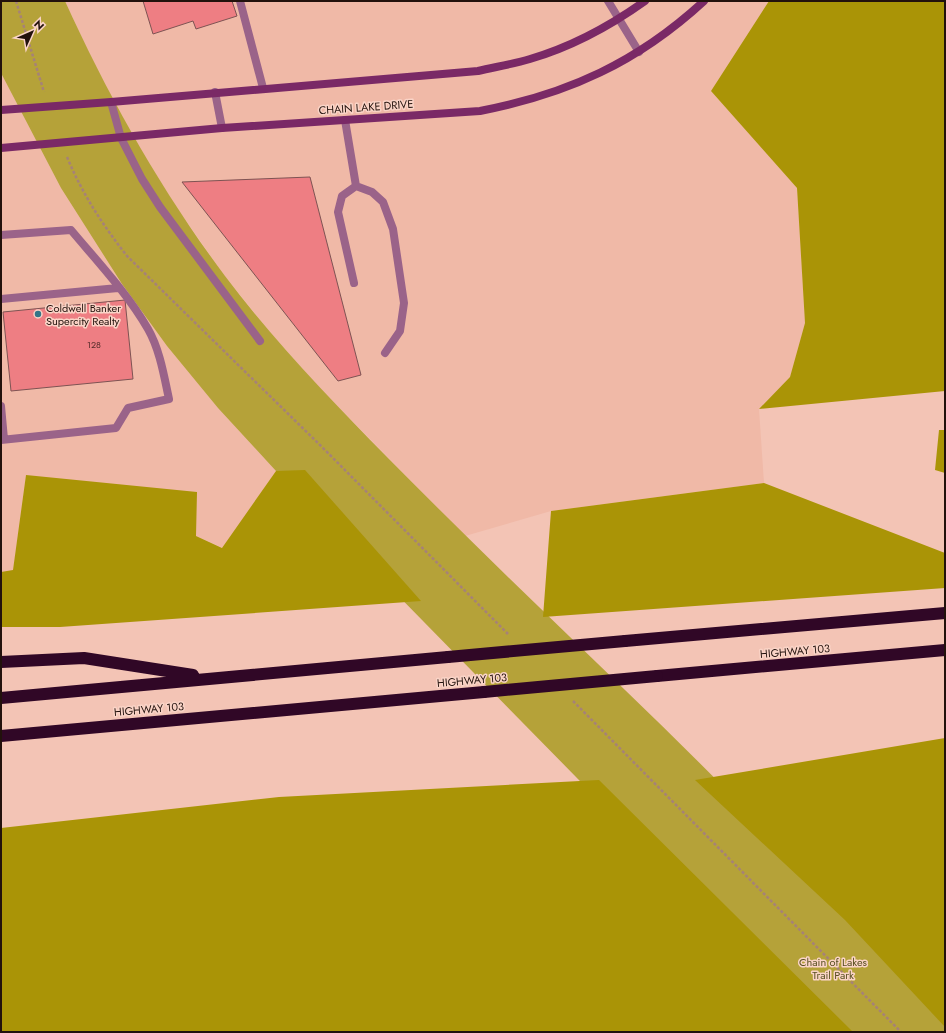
<svg xmlns="http://www.w3.org/2000/svg" width="946" height="1033" viewBox="0 0 946 1033" font-family="Jost,sans-serif">
	<style>
		.built { fill: #f0b9a7 }
		.green { fill: #b5a239 }
		.forest { fill: #aa9406 }
		.building { fill: #ee7e83; stroke: #7e5353 }
		.lines { fill: none; stroke-linecap: round; stroke-linejoin: round }
		.path { stroke: #a68277; stroke-width: 2.5; stroke-dasharray: 3 2; stroke-linecap: butt }
		.lane { stroke: #9a6389; stroke-width: 8 }
		.secondary { stroke: #7a2966; stroke-width: 8 }
		.highway { stroke: #300726; stroke-width: 12 }
		.highway-bridge { stroke: #300726; stroke-width: 12 }
		.poi-dot { fill: #347588; stroke: #fad4c7; stroke-width: 1.5 }
		.labels { text-anchor: middle; dominant-baseline: central; stroke-width: 3; stroke-linejoin: round; paint-order: stroke }
		.number-label { font-size: 9px; fill: #552c2a }
		.street-label { font-size: 11px; fill: #22110c; stroke: #fad4c7 }
		.poi-label { font-size: 11px; fill: #22110c; stroke: #fad4c7; text-anchor: start }
		.park-label { font-size: 11px; fill: #584f20; stroke: #fad4c7 }
	</style>
	<rect width="100%" height="100%" fill="#f3c4b5"/>
	<!-- built -->
	<path class="built" d="M65,1H769L711,91L797,188L805,323L790,377L759,409L764,483L551,511L465,536L315,383L270,332L224,275L175,205L136,142L94,64Z
		M1,73L61,188L122,284L167,346L218,408L276,471L223,548L196,536L26,475L13,571L1,572Z"/>
	<!-- green -->
	<path class="green" d="M1,1H65C109,98 161,190 225,276C274,341 330,399 387,457C465,536 545,613 625,690C734,795 839,904 945,1012V1032H826L276,471L218,408L167,346L122,284L61,188L1,73Z"/>
	<!-- forest -->
	<path class="forest" d="M769,1H945V391L759,409L790,377L805,323L797,188L711,91Z
		M939,430H945V473L935,470Z
		M305,470L421,601L60,627H1V572L13,570L26,475L197,492L196,536L222,548L276,471Z
		M764,483L945,553V588L543,617L551,511Z
		M945,738V1027L845,920L695,780Z
		M599,780L853,1032H1V828L279,797Z"/>
	<!-- building -->
	<path class="building" d="M143,1H232L237,16L196,29L193,21L153,34Z
		M310,177L361,375L338,381L182,182Z
		M125,300L133,379L11,391L3,312Z"/>
	<g class="lines">
		<!-- path -->
		<path class="path" d="M16,1L44,92
			M67,157C83,195 102,224 127,256L322,447L508,634
			M573,701L901,1032"/>
		<!-- lane -->
		<path class="lane" d="M240,1L263,88
			M608,1L639,52
			M215,92L222,128
			M111,102L121,138L142,179L160,207L260,341
			M345,120L356,186L372,192L383,202L393,229L404,303L400,331L385,353
			M1,235L71,230C97,261 128,294 148,329C160,350 164,376 169,399L128,408L116,428L1,440
			M354,283L338,212L342,196L356,186
			M1,299L118,288
			M1,406L4,439"/>
		<!-- secondary -->
		<path class="secondary" d="M1,110L111,102L478,71C495,67 513,64 530,59C571,47 610,26 645,1
			M1,148L222,128L480,111C568,94 638,62 704,1"/>
		<!-- highway -->
		<path class="highway" d="M625,641L945,613
			M1,662L84,658L193,675
			M657,676L945,650
			M1,698L448,657
			M1,736L484,692"/>
		<!-- highway-bridge -->
		<path class="highway-bridge" d="M448,657L625,641
			M484,692L657,676"/>
	</g>
	<!-- markers -->
	<circle class="poi-dot" cx="38" cy="314" r="4"/>
	<g class="labels">
		<!-- number labels -->
		<g class="number-label">
			<text x="94" y="344">128</text>
		</g>
		<!-- street labels -->
		<g class="street-label">
			<text transform="translate(366 107) rotate(-4)">CHAIN LAKE DRIVE</text>
			<text transform="translate(795 651) rotate(-5)">HIGHWAY 103</text>
			<text transform="translate(472 680) rotate(-5)">HIGHWAY 103</text>
			<text transform="translate(149 709) rotate(-5)">HIGHWAY 103</text>
		</g>
		<!-- poi labels -->
		<g class="poi-label">
			<text x="46" y="308">Coldwell Banker<tspan x="46" dy="13">Supercity Realty</tspan></text>
		</g>
		<!-- park labels -->
		<g class="park-label">
			<text x="833" y="962">Chain of Lakes<tspan x="833" dy="13">Trail Park</tspan></text>
		</g>
	</g>
	<!-- border -->
	<rect width="946" height="1033" fill="none" stroke="#22110c" stroke-width="4"/>
	<!-- north arrow -->
	<g transform="translate(32 32) rotate(45)" stroke="#fad4c7" stroke-width="3" paint-order="stroke">
	<path d="M0-3L7 15L0 10L-7 15Z" fill="#22110c"/>
	<text y="-6" font-size="11" font-weight="bold" text-anchor="middle" fill="#22110c">N</text>
	</g>
</svg>
